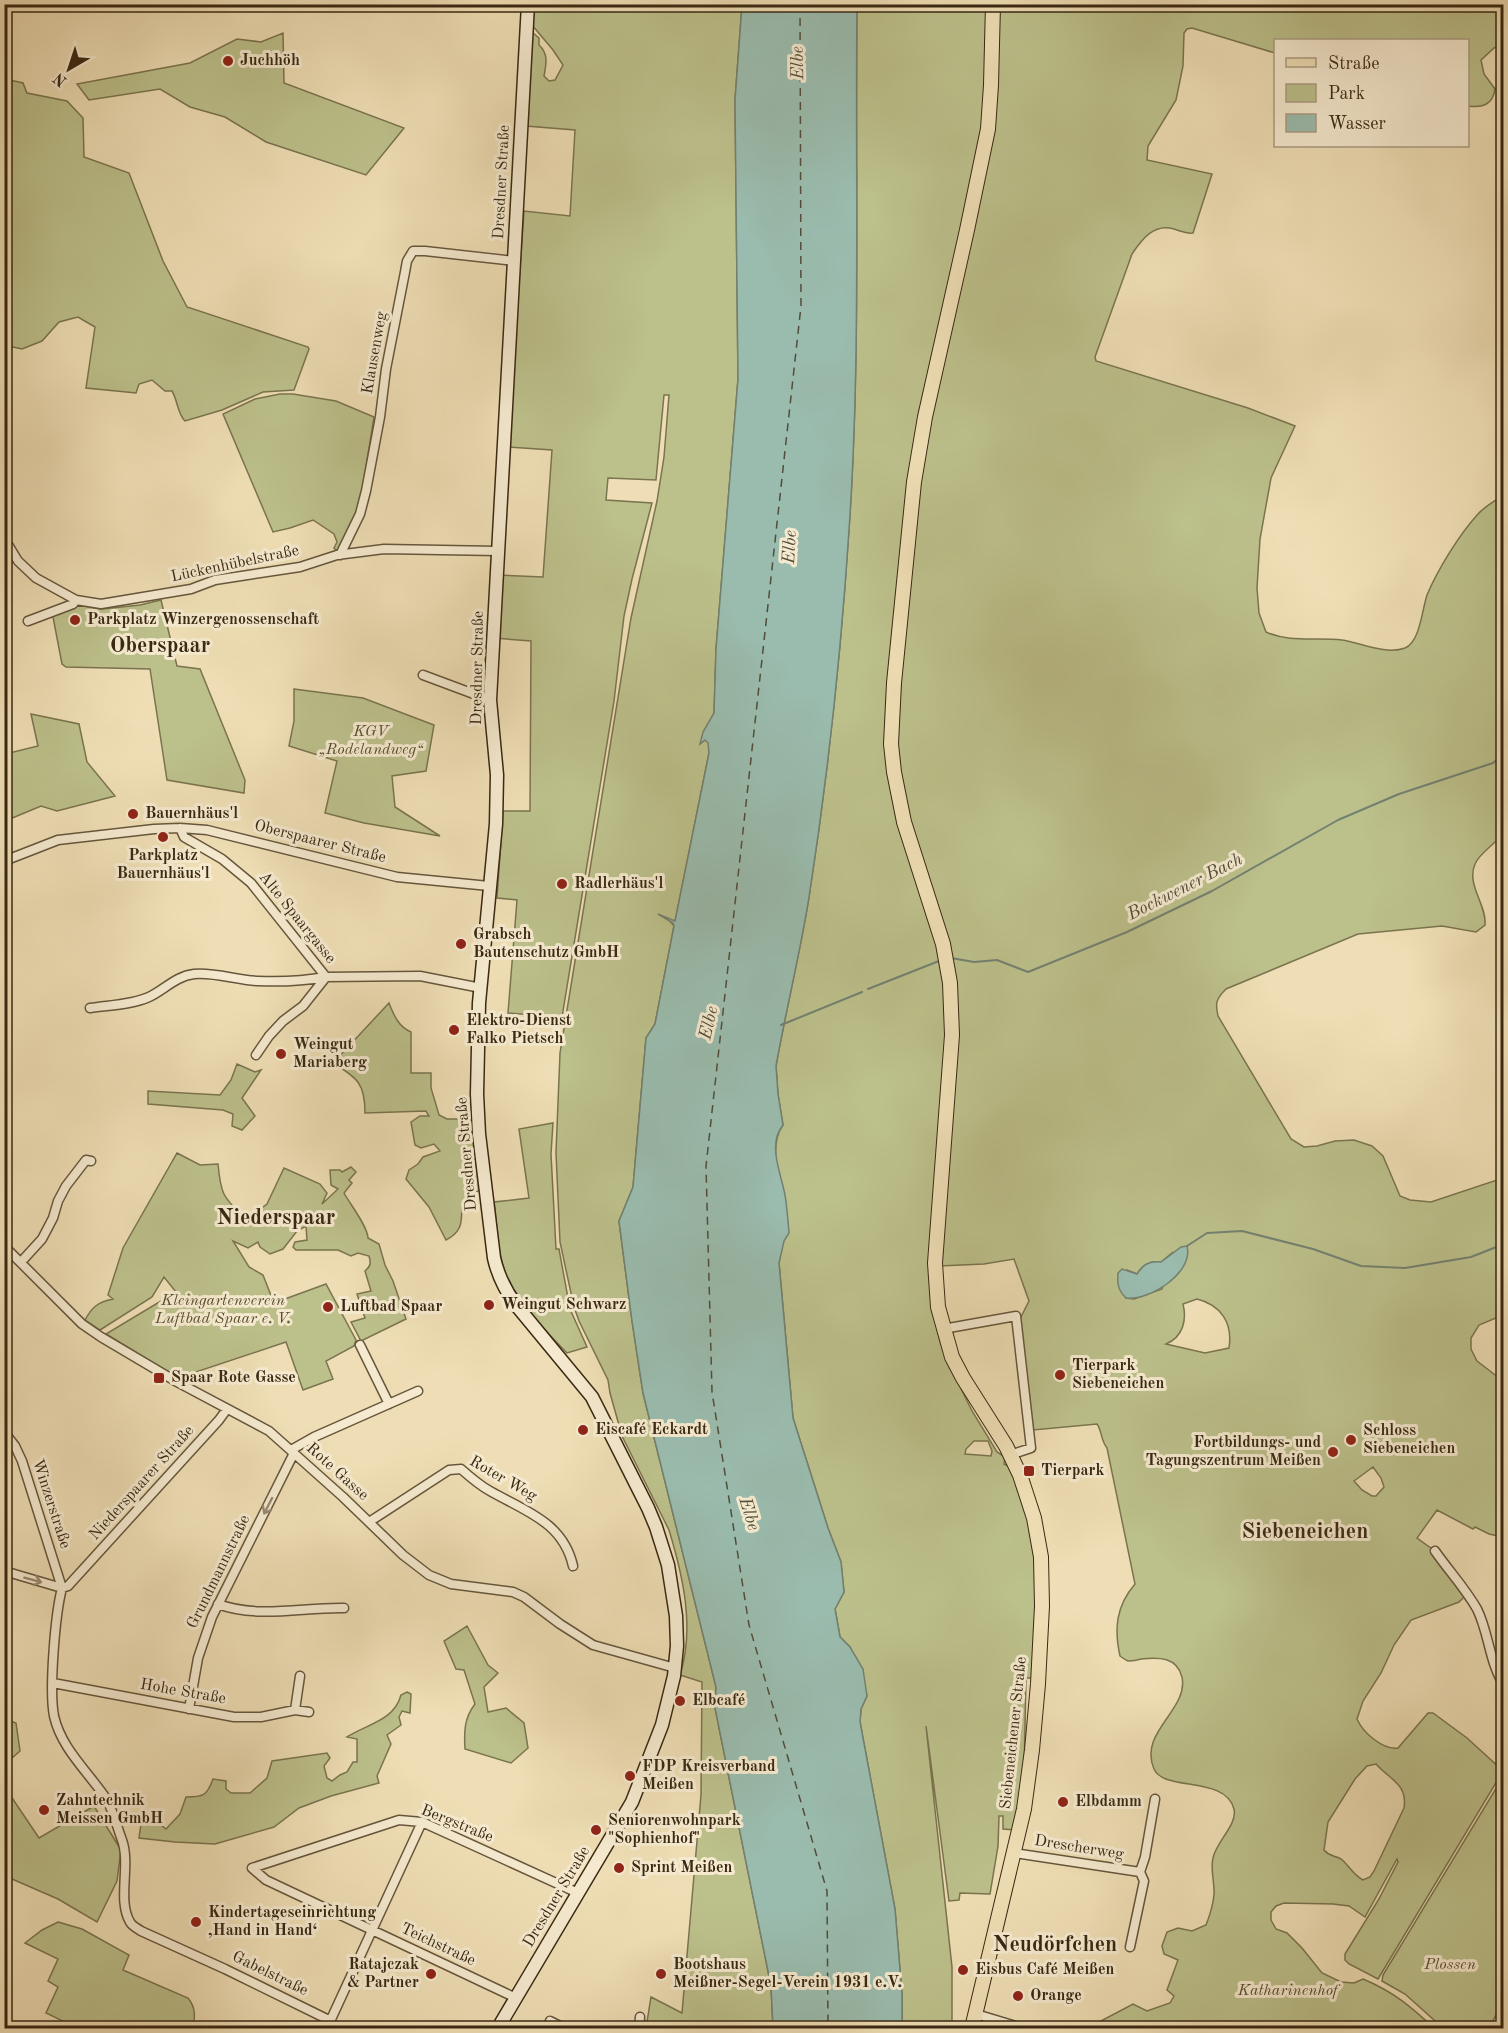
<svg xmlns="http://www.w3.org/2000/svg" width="1508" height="2033" viewBox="0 0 1508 2033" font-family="'Old Standard TT',serif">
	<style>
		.green { fill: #bcc08b; stroke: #7a744f; stroke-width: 1.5; fill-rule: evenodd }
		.water { fill: #9abcae; stroke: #738170; stroke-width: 1.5 }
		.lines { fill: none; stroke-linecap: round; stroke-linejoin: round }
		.stream { stroke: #738170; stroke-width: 2 }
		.ferry { stroke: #514d3a; stroke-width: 1.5; stroke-dasharray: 8 6; stroke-linecap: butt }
		.minor-casing { stroke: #66563c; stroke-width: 11 }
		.secondary-casing { stroke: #392813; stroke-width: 15 }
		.primary-casing { stroke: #392813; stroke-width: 16 }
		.minor { stroke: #f5eacf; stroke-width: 8 }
		.secondary { stroke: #f5eacf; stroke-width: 12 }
		.primary { stroke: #efdeb5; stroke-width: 14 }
		.oneway { stroke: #978971 }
		.poi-dot { fill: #8f2418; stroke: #f5eacf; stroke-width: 2 }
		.labels { text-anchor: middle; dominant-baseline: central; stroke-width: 6; stroke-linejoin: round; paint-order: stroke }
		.poi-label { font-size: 16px; font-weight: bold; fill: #392813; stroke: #f5eacf; text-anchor: start }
		.street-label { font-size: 16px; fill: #392813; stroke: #f5eacf }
		.park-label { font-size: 16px; font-style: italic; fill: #5a4e31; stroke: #f5eacf }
		.water-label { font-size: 18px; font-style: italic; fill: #514d3a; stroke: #f5eacf }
		.district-label { font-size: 22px; font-weight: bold; fill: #392813; stroke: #f5eacf }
	</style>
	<rect width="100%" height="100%" fill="#efdeb5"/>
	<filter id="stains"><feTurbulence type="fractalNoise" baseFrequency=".00333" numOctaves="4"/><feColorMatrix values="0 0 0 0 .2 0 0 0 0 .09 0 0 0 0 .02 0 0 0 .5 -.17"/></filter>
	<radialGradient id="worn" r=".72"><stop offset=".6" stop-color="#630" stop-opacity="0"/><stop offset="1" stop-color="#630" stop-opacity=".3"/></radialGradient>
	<!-- green -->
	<path class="green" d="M533,5H742L735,100L738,379L716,649L714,713L701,743L705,740L709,743V753L675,922L669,920L674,926L655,1024L646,1038L633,1187L619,1221L632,1321L643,1393L716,1687L715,1708L771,1986L773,2028H646L651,1997L682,2013L701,1795L702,1682L680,1675C695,1628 683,1576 669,1530L622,1436L610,1393L608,1380L579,1321L574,1307L560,1242L556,1153L560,1053L631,618L657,501L664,457L669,395H664L656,480L608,478L606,500L652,503L632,579L624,616L614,701L562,1017L508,1013L517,900L497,898L503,811H530L531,641L494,638L497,575L543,577L552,450L508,447L524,211L570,216L575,130L526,126L530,33H533L539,38V45C549,54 546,65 544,76L549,81L555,80L563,65L553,50L532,25Z
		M857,5H1503V45L1494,48L1481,60L1484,74L1495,89C1493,105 1482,108 1468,106V40H1276L1275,53L1192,28L1187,29L1184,33L1183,66L1176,100L1148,146L1147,160L1212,174L1193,233C1186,234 1181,231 1174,229C1154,223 1142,239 1132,254L1095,357L1096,361L1248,408L1295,426L1271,478L1260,539L1257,588L1259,613L1266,632C1290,643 1316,637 1342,640C1361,643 1386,655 1405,648C1420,642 1422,610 1427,595C1438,569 1459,535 1478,514C1485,506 1495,501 1503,495L1504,842H1495C1489,848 1478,856 1475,864C1466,885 1487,905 1485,925L1476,932L1442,926L1358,934L1226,989C1216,999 1215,1003 1218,1016L1291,1139L1304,1147L1317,1146L1335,1141L1354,1140L1372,1146L1383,1156L1400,1196L1410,1200L1431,1202L1503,1178V1315L1479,1325L1471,1338V1349L1477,1361L1503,1381V1537L1489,1534L1475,1527L1473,1529L1437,1510L1417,1538L1435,1551L1467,1594L1459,1602L1411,1620L1394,1645L1381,1673L1363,1701L1357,1719C1363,1733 1383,1750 1398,1748L1428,1713H1433L1467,1738L1503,1771L1378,1979L1349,1964L1345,1960V1954L1379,1899L1398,1862L1397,1859L1365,1917L1349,1906L1333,1904L1284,1903L1276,1906L1271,1912V1920L1276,1929L1287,1933L1302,1948L1322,1973L1341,1982L1354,1983L1363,1979C1394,1992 1410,2006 1434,2028H1099V2022L1133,2004L1147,2011L1170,2003L1174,1996L1167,1990L1178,1960L1164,1954L1162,1946L1167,1932L1178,1928L1192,1931L1206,1925C1210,1915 1213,1905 1214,1895C1215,1883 1210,1870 1213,1858C1216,1842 1238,1824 1234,1809C1225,1775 1164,1792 1154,1769C1138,1732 1189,1710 1182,1677C1177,1657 1159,1657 1141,1659C1138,1660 1131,1661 1128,1661C1125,1660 1123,1658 1120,1656C1114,1629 1116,1606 1135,1584L1107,1448C1101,1441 1102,1431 1097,1424L1033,1430L1019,1321L1029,1301L1014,1259L984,1264L939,1266L932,1308L940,1341L946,1358L972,1411L997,1452L1005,1457L1004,1464L1010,1467L1028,1512L1037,1574L1033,1678H1026L1024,1774L1015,1830L1003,1829V1816H999L998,1846L990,1894L960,1893L959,1900L949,1901L926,1726L952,1967V2028H902V1994L895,1909L860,1722L861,1709L867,1696L850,1647L840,1637L835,1609L844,1592L841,1562L828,1528L793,1418L779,1263C783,1241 787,1215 784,1193C783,1187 780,1181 778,1175C775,1159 773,1138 783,1125L778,1094L776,1066C786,1009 800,954 809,897C828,775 841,653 849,530C861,355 855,180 857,5ZM1172,1253L1162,1289L1134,1299L1126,1298L1127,1270L1137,1274C1143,1264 1149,1261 1161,1262ZM1197,1299C1221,1305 1233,1323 1229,1348L1205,1353L1166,1344C1183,1337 1187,1320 1183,1304ZM974,1441H988L992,1451L991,1456L965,1454L966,1449ZM1373,1467L1381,1478L1384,1487L1376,1496H1372L1362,1490L1354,1481ZM1376,1764C1389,1779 1408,1784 1404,1808L1374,1871L1370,1877L1363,1880C1352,1874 1348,1864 1341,1859C1334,1855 1330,1857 1324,1850L1328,1822L1355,1779L1367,1766Z
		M283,33L284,83L404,128L366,175L266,142L225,117L190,107L160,89L89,100L77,84L190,63L237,39L261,42Z
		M5,79L23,83L27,93L67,101L83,118L84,157L129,173L163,261L187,307L308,347L309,349L294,390L263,392L222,410L185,421C177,413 178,401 172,391H165L152,380L139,384L136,393L86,388L95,327L78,317L59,322L42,341L22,349L13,347L5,348Z
		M280,394H293L336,401L374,417L362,492L355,518L337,551L334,548L337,542L334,534L313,520L290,528L273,532L223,414L255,399Z
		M161,600L177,666L200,669L245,780L244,793L167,780L150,669L66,667L62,664L53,617L55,612L77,605L102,609L140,605Z
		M294,689L363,698L434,725L426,771L392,776L395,807L440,836L364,823L325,813L337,761L289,746L294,721Z
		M31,714L79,724L87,762L115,796L57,811L41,806L5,821V754L38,746Z
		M389,1003C394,1016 399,1027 411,1032V1073H431V1088L439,1115L447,1119H473L480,1190C477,1192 470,1194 467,1197C455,1211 471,1227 446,1240L429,1207L406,1179L409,1170L418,1164L423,1157L440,1151L434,1144L421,1148L415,1145L411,1122L420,1116H429L426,1111L365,1113C365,1084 358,1078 333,1063Z
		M237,1064L255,1072L261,1070L242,1098L255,1116L242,1130L232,1126L233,1114L223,1110L148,1104V1091L220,1095L231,1080Z
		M553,1123L551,1154L556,1249H559L570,1309L587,1347L567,1353C547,1333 514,1299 505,1272C497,1250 497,1225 494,1202L529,1198L519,1129Z
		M177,1153L200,1165L218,1164C221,1197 224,1197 246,1220L267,1204L284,1168L320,1184L327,1193L322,1204L338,1189L331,1185L330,1170H340L342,1172L351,1167L356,1172L349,1180L352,1183L344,1193C350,1204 368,1227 368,1238L379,1244L385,1265L393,1281L406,1319L361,1341L351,1322L365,1318L357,1294L371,1291L365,1271C371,1266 371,1263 369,1256L358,1253L351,1256L338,1250H296L293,1247L295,1242L307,1240L306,1226L297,1231L283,1249L270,1254L260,1247L258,1242L248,1248L233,1241L249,1267L263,1275L274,1303L326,1284L356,1340L354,1346L326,1361L333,1379L303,1390L286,1342L178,1378L106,1334L176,1292L164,1277L152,1297L100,1330L85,1320C92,1307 98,1302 113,1299L108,1295L123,1248Z
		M467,1626L488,1665L498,1673L484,1687L488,1712L506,1708L524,1723L528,1748L511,1763L465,1749C464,1732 464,1718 475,1704L464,1670L456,1669L444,1641Z
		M407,1692L411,1694L410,1713L402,1711L399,1717L401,1725L387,1735L391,1744L377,1776L379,1783L331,1796L299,1808L274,1827L215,1844L175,1842L139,1838L143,1810L166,1829L180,1814L186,1797C203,1797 207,1796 213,1779L226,1781V1789L231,1793H250L267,1778L272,1761L327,1753L330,1758L324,1766L327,1778L332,1781L340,1775L347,1772L353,1762H357V1739L347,1737C367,1724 394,1721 401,1695Z
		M5,1719L16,1723L20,1751L5,1764Z
		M1503,1777V2002L1489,2028H1443L1405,1994L1382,1981L1383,1975Z
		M4,1786L39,1838L94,1806L121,1850L117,1881L97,1922L58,1899L5,1876Z
		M58,1922L82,1929L129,1955L123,1970L188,1998C196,2008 195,2016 193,2028H69L71,2025L46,2013L58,1987L48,1981L58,1959L25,1943L42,1930Z"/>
	<!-- water -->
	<path class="water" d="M742,5H857C855,180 861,355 849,530C841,653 828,775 809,897C800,954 786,1009 776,1066L778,1094L783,1125C767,1144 781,1173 785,1195C787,1207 788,1220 789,1233L784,1241L779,1263L793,1418L828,1528L841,1562L844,1592L835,1609L840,1637L850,1647L863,1669L867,1696L861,1709L860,1722L895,1909L902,1994V2028H773L771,1986L715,1708L716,1687L643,1393L632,1321L619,1221L633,1187L646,1038L655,1024L674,926L673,923L658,914L675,921L709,753L708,743L705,740L700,744L703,732L714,713L716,649L738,379L735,100Z
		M1187,1246C1194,1273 1149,1301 1126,1298C1118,1290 1117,1284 1118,1273L1122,1269L1137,1274C1144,1264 1149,1261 1161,1262L1181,1247Z"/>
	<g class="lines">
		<!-- stream -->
		<path class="stream" d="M951,958L974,962L997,960L1028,972L1127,932L1212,891L1338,820L1399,794L1493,763L1504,753
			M868,989L939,961
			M781,1025L862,992
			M1187,1246L1207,1233L1242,1231L1313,1249L1361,1266L1405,1268L1471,1257L1504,1244"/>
		<!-- ferry -->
		<path class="ferry" d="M800,4L801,306L706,1166L712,1392L749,1625L827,1891L828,2028"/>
		<!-- minor casing -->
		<g class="minor-casing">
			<path id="minor" d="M4,538L18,561L36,578L76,600L101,604L191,589L215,580L300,567L337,555L384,549L498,551
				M337,555H340L360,514L366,491L380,417L386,369L405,272L407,261L413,251H425L515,261
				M28,621L73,604L76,600
				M423,675L490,700
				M180,828L184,837L222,859L251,883L326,977L420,976L481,988
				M4,861L58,840L154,829L180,828L207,830L397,877L489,886
				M90,1008C109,1005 131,1005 149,997C164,990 176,976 194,974C215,972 236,980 258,981C281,982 303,981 326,977
				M256,1055L269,1036L283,1021L303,1006L326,977
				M4,1246L82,1324L101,1337L177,1382L269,1431L343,1497L403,1555L429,1575L451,1584L513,1592L524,1597L560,1624L593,1645L675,1668
				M21,1262L42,1239L53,1218L58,1201L66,1186L86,1160L91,1161
				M943,1329L1016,1316L1031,1448L1010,1455
				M360,1345L389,1404
				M4,1432L15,1446L22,1461L62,1588
				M291,1450L314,1437L418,1391
				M369,1522L449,1470L461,1469C470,1477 479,1485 490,1491C525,1511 563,1522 573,1566
				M1435,1551C1449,1571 1465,1588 1477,1609C1489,1633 1489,1662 1504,1685
				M4,1571L62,1588
				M62,1588C55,1615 49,1690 54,1716C61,1748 88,1772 105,1797C113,1809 117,1827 122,1840C131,1865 117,1900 130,1922C132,1926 137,1928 141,1931L225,1969L331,2021
				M62,1588L68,1586L219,1420L227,1409
				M218,1604C258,1619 303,1607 344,1608
				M53,1683L234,1717H261L295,1710L309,1712
				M189,1709L198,1658L212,1617L294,1453
				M295,1710L300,1676
				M1014,1853L1140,1872
				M252,1868L399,1820L422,1822L578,1893
				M252,1868L266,1880L516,1998
				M1130,1947L1144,1881L1140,1872L1145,1857L1155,1799
				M976,2014L1022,2028
				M550,2021L564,2028
				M327,2028L422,1822
				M639,2028L640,2017"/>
		</g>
		<!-- secondary casing -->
		<g class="secondary-casing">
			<path id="secondary" d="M498,2028L632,1802L662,1725L674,1676L677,1646L676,1616L668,1565L656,1527L648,1508L592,1397L516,1305C505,1290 498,1276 494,1258L479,1134L477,1094L479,1003L496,824L497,775L490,700L528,4"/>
		</g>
		<!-- primary casing -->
		<g class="primary-casing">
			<path id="primary" d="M972,2028L1024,1809L1032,1750L1038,1684L1042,1606L1041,1557L1034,1518L1020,1475L1006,1446L963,1378L952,1357L938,1307L935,1263L952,1035L950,983L943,944L904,822L894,772L891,744L894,683L914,482L925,417L967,230L988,129L991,85L993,4"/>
		</g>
		<!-- minor -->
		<use href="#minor" class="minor"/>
		<!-- secondary -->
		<use href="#secondary" class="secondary"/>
		<!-- primary -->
		<use href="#primary" class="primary"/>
	</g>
	<!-- one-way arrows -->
	<defs><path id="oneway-shaft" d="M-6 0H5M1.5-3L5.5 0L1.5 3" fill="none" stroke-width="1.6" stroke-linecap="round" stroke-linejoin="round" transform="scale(1.5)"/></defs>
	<g class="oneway">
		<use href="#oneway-shaft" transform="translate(268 1506) rotate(117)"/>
		<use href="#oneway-shaft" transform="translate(33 1580) rotate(15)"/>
	</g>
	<!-- markers -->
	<g class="poi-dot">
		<circle cx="228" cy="61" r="6"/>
		<circle cx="75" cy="620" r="6"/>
		<circle cx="133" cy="814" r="6"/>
		<circle cx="163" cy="837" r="6"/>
		<circle cx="562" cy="884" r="6"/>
		<circle cx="461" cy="944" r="6"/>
		<circle cx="454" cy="1030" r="6"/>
		<circle cx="281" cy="1054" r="6"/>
		<circle cx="489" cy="1305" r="6"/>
		<circle cx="328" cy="1307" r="6"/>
		<circle cx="1060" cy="1375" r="6"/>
		<rect x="153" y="1372" width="12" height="12" rx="3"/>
		<circle cx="583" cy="1430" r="6"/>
		<circle cx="1351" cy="1440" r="6"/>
		<circle cx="1333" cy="1452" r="6"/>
		<rect x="1023" y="1465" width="12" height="12" rx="3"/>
		<circle cx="680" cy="1701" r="6"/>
		<circle cx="630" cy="1776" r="6"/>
		<circle cx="1063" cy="1802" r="6"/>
		<circle cx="44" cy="1810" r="6"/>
		<circle cx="596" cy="1830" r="6"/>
		<circle cx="619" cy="1868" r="6"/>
		<circle cx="196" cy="1922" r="6"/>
		<circle cx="963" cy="1970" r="6"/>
		<circle cx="431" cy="1974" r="6"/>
		<circle cx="661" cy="1974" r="6"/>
		<circle cx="1018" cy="1996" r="6"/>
	</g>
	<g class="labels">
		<!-- poi labels -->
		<g class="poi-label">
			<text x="240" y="61">Juchhöh</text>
			<text x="87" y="620">Parkplatz Winzergenossenschaft</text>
			<text x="145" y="814">Bauernhäus'l</text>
			<text x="163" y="856" text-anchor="middle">Parkplatz<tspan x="163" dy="18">Bauernhäus'l</tspan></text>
			<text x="574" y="884">Radlerhäus'l</text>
			<text x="473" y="935">Grabsch<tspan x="473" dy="18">Bautenschutz GmbH</tspan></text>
			<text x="466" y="1021">Elektro-Dienst<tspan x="466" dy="18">Falko Pietsch</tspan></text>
			<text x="293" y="1045">Weingut<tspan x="293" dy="18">Mariaberg</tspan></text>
			<text x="501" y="1305">Weingut Schwarz</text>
			<text x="340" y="1307">Luftbad Spaar</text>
			<text x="1072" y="1366">Tierpark<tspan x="1072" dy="18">Siebeneichen</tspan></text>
			<text x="171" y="1378">Spaar Rote Gasse</text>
			<text x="595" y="1430">Eiscafé Eckardt</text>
			<text x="1363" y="1431">Schloss<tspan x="1363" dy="18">Siebeneichen</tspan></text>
			<text x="1321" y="1443" text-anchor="end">Fortbildungs- und<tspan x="1321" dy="18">Tagungszentrum Meißen</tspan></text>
			<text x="1041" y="1471">Tierpark</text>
			<text x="692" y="1701">Elbcafé</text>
			<text x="642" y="1767">FDP Kreisverband<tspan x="642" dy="18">Meißen</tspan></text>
			<text x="56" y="1801">Zahntechnik<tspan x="56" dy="18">Meissen GmbH</tspan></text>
			<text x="1075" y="1802">Elbdamm</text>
			<text x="608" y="1821">Seniorenwohnpark<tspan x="608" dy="18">"Sophienhof"</tspan></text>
			<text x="631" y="1868">Sprint Meißen</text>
			<text x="208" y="1913">Kindertageseinrichtung<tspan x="208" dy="18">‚Hand in Hand‘</tspan></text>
			<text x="419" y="1965" text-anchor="end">Ratajczak<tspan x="419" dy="18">&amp; Partner</tspan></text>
			<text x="673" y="1965">Bootshaus<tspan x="673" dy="18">Meißner-Segel-Verein 1931 e.V.</tspan></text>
			<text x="975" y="1970">Eisbus Café Meißen</text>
			<text x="1030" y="1996">Orange</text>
		</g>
		<!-- street labels -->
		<g class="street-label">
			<text transform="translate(502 182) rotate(-87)">Dresdner Straße</text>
			<text transform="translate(375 353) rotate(-80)">Klausenweg</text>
			<text transform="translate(235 564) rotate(-12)">Lückenhübelstraße</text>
			<text transform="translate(478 668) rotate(-89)">Dresdner Straße</text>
			<text transform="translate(320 842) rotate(14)">Oberspaarer Straße</text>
			<text transform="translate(297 918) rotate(51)">Alte Spaargasse</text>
			<text transform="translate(467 1154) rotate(-95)">Dresdner Straße</text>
			<text transform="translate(337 1472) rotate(42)">Rote Gasse</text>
			<text transform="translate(503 1479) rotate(30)">Roter Weg</text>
			<text transform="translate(142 1483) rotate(-48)">Niederspaarer Straße</text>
			<text transform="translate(51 1504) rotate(72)">Winzerstraße</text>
			<text transform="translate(219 1572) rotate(-64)">Grundmannstraße</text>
			<text transform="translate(183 1692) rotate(10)">Hohe Straße</text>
			<text transform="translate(1014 1733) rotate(-84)">Siebeneichener Straße</text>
			<text transform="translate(457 1824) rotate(22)">Bergstraße</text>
			<text transform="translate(1079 1848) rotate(9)">Drescherweg</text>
			<text transform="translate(557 1897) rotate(-59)">Dresdner Straße</text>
			<text transform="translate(438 1945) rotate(25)">Teichstraße</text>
			<text transform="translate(270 1974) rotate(26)">Gabelstraße</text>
		</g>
		<!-- park labels -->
		<g class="park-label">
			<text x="371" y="732">KGV<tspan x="371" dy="18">„Rodelandweg“</tspan></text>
			<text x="223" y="1301">Kleingartenverein<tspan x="223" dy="18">Luftbad Spaar e. V.</tspan></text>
			<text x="1450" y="1965">Plossen</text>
			<text x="1288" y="1991">Katharinenhof</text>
		</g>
		<!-- water labels -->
		<g class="water-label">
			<text transform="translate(798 63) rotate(-91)">Elbe</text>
			<text transform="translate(790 547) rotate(-87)">Elbe</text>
			<text transform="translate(1185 887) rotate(-27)">Bockwener Bach</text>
			<text transform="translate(709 1023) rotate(-77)">Elbe</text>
			<text transform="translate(749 1514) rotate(73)">Elbe</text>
		</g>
		<!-- district labels -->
		<g class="district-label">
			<text x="160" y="646">Oberspaar</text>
			<text x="276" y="1218">Niederspaar</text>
			<text x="1305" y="1532">Siebeneichen</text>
			<text x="1055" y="1945">Neudörfchen</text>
		</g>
	</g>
	<!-- margin -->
	<rect width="1508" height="2033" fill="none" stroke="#efdeb5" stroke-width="24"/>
	<rect x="6" y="6" width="1496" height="2021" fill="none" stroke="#392813" stroke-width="3"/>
	<rect x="12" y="12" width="1484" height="2009" fill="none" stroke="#392813" stroke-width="1.5"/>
	<!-- legend -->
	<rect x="1274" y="39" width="195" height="108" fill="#f5eacf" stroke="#aa9c84" stroke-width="1.5"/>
	<rect x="1286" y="58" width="30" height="9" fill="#efdeb5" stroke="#aa9c84" stroke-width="1.5"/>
	<text x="1328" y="69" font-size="18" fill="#392813">Straße</text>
	<rect x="1286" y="84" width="30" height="18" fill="#bcc08b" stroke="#aa9c84" stroke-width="1.5"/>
	<text x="1328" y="99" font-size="18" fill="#392813">Park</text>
	<rect x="1286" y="114" width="30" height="18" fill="#9abcae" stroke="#aa9c84" stroke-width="1.5"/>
	<text x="1328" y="129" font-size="18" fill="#392813">Wasser</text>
	<!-- north arrow -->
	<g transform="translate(69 69) rotate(219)" stroke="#f5eacf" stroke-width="4.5" paint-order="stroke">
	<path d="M0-4.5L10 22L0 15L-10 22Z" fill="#392813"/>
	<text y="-9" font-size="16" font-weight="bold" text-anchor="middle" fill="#392813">N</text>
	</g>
	<rect width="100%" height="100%" filter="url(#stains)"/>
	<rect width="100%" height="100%" fill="url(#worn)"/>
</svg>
